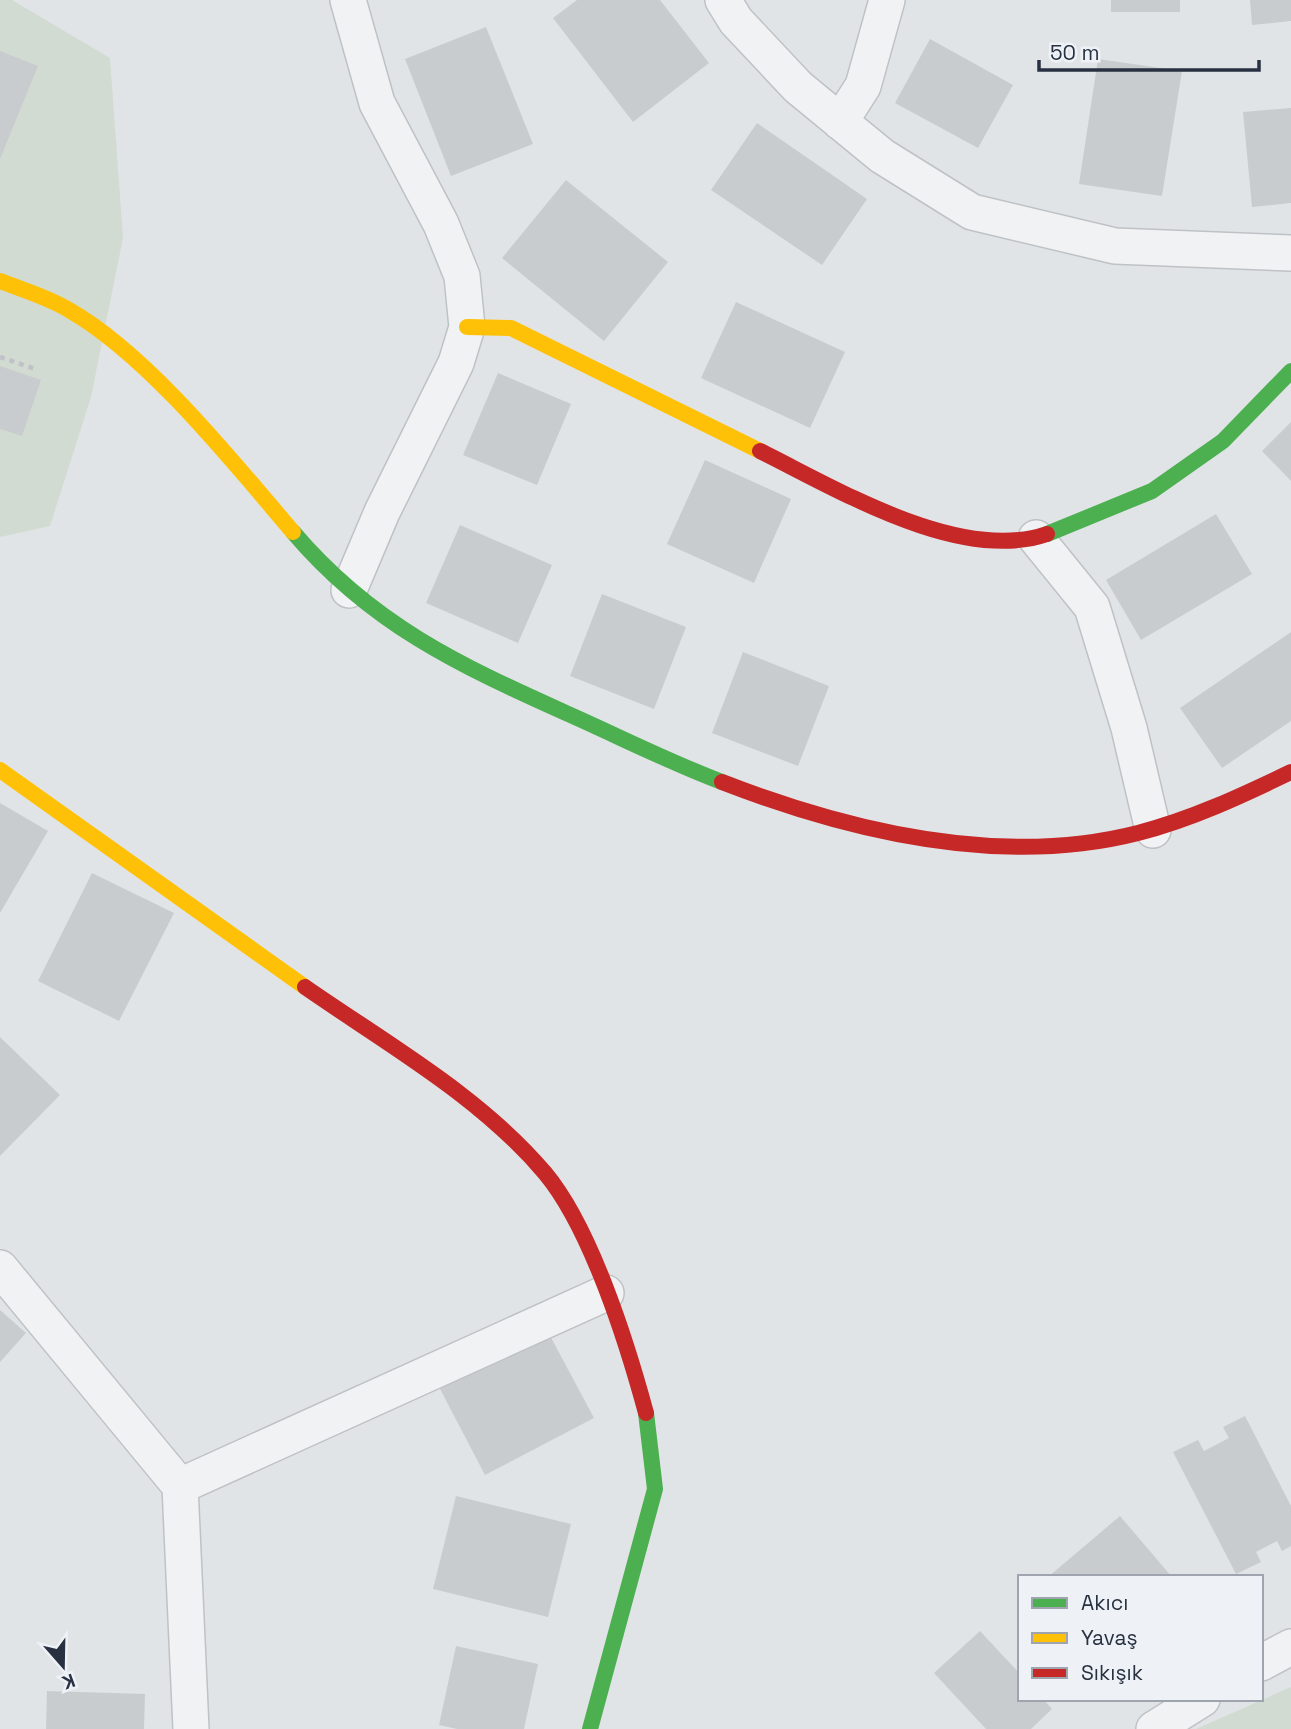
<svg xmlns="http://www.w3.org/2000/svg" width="1291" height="1729" viewBox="0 0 1291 1729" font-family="'Space Grotesk',sans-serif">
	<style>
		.green { fill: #d2dbd1 }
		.building { fill: #c9cccf }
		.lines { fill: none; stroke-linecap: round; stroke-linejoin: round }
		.street-casing { stroke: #bfc2c5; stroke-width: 38 }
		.path { stroke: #c0c2c7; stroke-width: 4.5; stroke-dasharray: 5 5; stroke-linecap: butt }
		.street { stroke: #f1f2f3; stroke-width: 35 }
		.fast { stroke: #4caf50; stroke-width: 16 }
		.slow { stroke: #ffc107; stroke-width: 16 }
		.jam { stroke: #c62828; stroke-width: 16 }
	</style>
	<rect width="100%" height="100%" fill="#e1e4e7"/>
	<!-- green -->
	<path class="green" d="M0,0H12L110,58L123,238L91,397L50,526L0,537Z
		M1291,1687V1729H1196Z"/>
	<!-- building -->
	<path class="building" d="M577,0H660L709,63L633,122L553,18Z
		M1111,0H1180V12H1111Z
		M1250,0H1291V21L1252,25Z
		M486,27L533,144L451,176L405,59Z
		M930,39L1013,85L978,148L895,103Z
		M0,51L38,66L0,159Z
		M1098,59L1182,71L1162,196L1079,184Z
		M1291,108V203L1252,207L1243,112Z
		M757,123L867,199L822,265L711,190Z
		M566,180L668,262L604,341L502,258Z
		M736,302L845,352L810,428L701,378Z
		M0,366L41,380L22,436L0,429Z
		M498,373L571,404L537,485L463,455Z
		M1291,422V481L1262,451Z
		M705,460L791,499L754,583L667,544Z
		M1216,514L1252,574L1141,640L1106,580Z
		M460,525L552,565L518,643L426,603Z
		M602,594L686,627L654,709L570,676Z
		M1291,632V721L1222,768L1180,708Z
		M743,652L829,686L798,766L712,733Z
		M0,803L48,831L0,913Z
		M92,873L174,913L119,1021L38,981Z
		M0,1037L60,1095L0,1156Z
		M0,1310L26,1333L0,1362Z
		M547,1330L594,1418L485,1475L439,1387Z
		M1245,1416L1291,1506V1546L1282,1551L1277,1541L1256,1552L1261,1562L1236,1574L1173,1452L1198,1440L1204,1451L1229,1438L1223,1427Z
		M456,1496L571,1524L548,1617L433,1589Z
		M1120,1516L1172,1577H1048Z
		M980,1631L1020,1674V1699H1043L1052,1709L1031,1729H986L934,1673Z
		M456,1646L538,1664L524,1729H457L439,1725Z
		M47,1691L145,1694L144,1729H46Z"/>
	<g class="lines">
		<!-- street casing -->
		<g class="street-casing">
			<path id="street" d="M348,0L377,103L441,224L462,276L467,327L456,363L382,512L349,590
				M723,0L736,21L798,87L882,156L972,212L1115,246L1291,253
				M840,122L863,86L887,0
				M1036,538L1092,607L1129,728L1153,830
				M0,1268L180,1486L191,1729
				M180,1486L606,1293
				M1261,1663L1291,1647
				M1154,1729L1202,1699"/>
		</g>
		<!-- path -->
		<path class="path" d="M0,357L35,369"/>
		<!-- street -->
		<use href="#street" class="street"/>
		<!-- fast -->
		<path class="fast" d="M293,532C371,624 459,665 566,713C618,736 669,762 722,782
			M1047,534L1152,491L1223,441L1291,371
			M590,1729L655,1489L646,1413"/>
		<!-- slow -->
		<path class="slow" d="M0,281C23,290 48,297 69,310C148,355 233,462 293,532
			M467,327L511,328L760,451
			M0,770L305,987"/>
		<!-- jam -->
		<path class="jam" d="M760,451C837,489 960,564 1047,534
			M722,782C851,832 1001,868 1138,833C1192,819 1241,796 1291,772
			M305,987C387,1044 480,1096 545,1173C591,1228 627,1343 646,1413"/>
	</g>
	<!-- legend -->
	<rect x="1018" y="1575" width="245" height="126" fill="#eef2f6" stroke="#9ea5ae" stroke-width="2"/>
	<rect x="1032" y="1598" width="35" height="10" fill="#4caf50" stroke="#9ea5ae" stroke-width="2"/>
	<text x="1081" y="1610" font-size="21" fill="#273141">Akıcı</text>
	<rect x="1032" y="1633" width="35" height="10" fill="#ffc107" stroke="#9ea5ae" stroke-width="2"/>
	<text x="1081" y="1645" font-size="21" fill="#273141">Yavaş</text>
	<rect x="1032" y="1668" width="35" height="10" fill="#c62828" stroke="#9ea5ae" stroke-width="2"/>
	<text x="1081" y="1680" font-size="21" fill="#273141">Sıkışık</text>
	<!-- north arrow -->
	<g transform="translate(63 1666) rotate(160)" stroke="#eef2f6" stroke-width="5" paint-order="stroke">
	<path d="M0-5L12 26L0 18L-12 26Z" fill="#273141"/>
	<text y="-10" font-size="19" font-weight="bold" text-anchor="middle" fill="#273141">K</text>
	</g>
	<!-- scale -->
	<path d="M1039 60v10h220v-10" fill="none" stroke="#273141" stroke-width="3.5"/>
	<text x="1050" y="60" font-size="21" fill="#273141" stroke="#eef2f6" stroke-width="5" paint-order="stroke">50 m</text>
</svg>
